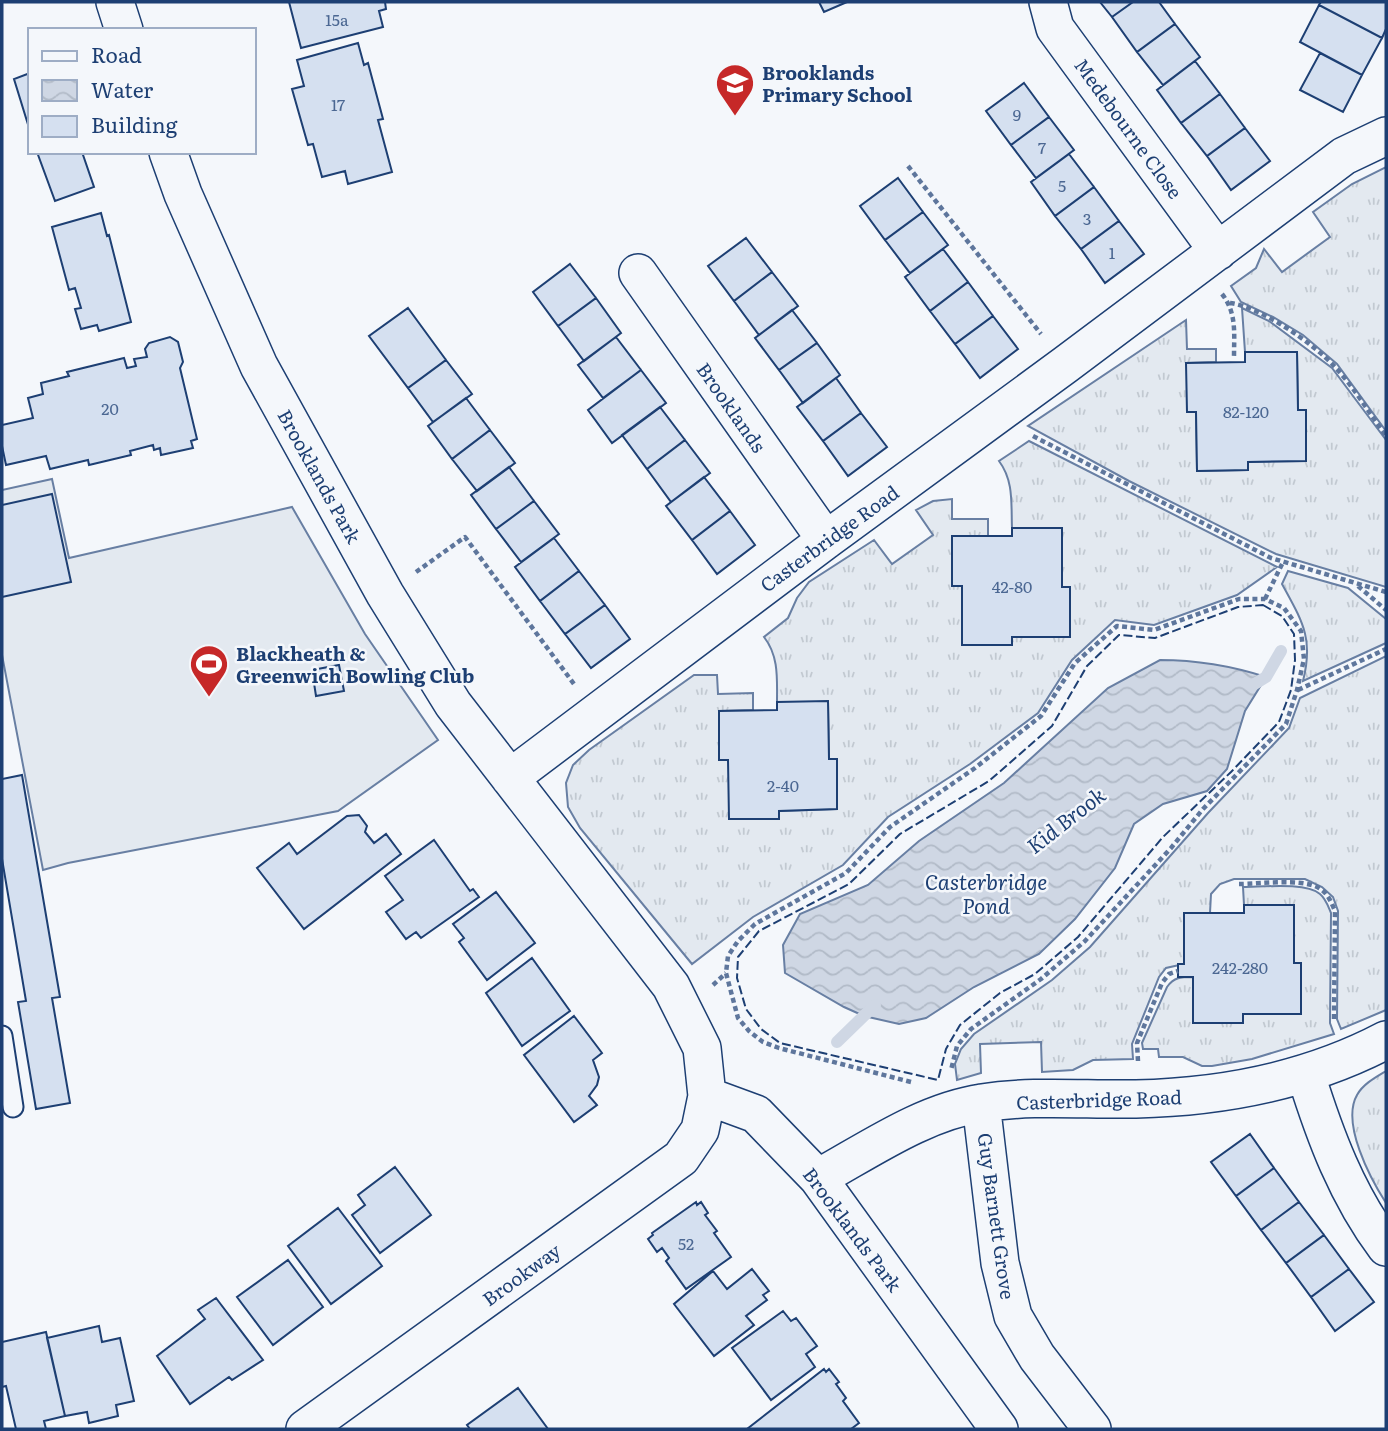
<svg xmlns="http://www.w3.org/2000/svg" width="1388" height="1431" viewBox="0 0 1388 1431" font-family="Literata,serif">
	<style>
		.grass { fill: url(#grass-tufts); stroke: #687fa3; stroke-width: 2 }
		.pitch { fill: #e3e9f0; stroke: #687fa3; stroke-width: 2 }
		.water { fill: url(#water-waves); stroke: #687fa3; stroke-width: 2 }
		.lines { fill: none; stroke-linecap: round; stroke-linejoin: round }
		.stream { stroke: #cfd7e4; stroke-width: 12 }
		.building { fill: #d5e0f0; stroke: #1d3f73; stroke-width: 2 }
		.lane-casing { stroke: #1d3f73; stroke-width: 23 }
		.street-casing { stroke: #1d3f73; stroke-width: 40 }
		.path { stroke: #5e769c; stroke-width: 4.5; stroke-dasharray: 5 3.5; stroke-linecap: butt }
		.lane { stroke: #f4f7fb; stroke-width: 19 }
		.street { stroke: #f4f7fb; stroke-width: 37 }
		.fence { stroke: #1d3f73; stroke-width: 2; stroke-dasharray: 9 3.5; stroke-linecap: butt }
		.labels { text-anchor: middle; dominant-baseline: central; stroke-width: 5; stroke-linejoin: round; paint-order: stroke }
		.number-label { font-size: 16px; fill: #4b6792 }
		.poi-label { font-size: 19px; font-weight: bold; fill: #1d3f73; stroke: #f4f7fb; text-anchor: start }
		.street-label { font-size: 19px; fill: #1d3f73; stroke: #f4f7fb }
		.water-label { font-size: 21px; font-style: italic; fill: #1d3f73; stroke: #f4f7fb }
	</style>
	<defs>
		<pattern id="grass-tufts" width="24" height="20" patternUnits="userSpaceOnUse" patternTransform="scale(1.75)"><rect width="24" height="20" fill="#e3e9f0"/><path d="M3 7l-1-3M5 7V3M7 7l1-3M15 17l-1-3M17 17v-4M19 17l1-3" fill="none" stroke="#c2c9d1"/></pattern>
		<pattern id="water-waves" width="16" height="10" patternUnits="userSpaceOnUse" patternTransform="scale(1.75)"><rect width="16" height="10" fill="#cfd7e4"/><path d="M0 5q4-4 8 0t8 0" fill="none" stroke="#b1bac7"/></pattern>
	</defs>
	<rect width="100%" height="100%" fill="#f4f7fb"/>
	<!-- grass -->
	<path class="grass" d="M1386,167V431L1337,364L1303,335L1273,317L1241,302L1231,286L1256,268L1264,249L1282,272L1330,237L1313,212L1352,184Z
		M1242,308L1269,321L1332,368L1386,440V587L1276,554L1129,481L1028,426L1186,320L1187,349H1216V362L1186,363L1196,412L1197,471L1247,470L1248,462L1306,461V410H1298L1297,352H1245Z
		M1029,441L1277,567L1237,595L1154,625L1115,620L1072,660L1038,713L970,764L888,817L843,865L753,917L692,964L580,828L568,807L566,783L573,765L589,750L694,675H717L718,694L753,693V710L719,711V760H728L779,811L837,809V759H829L828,702H777C777,679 779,656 764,637L788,618L797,598L809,582L874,540L892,564L933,535L916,510L933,501L952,499V519H988V536L952,537V585L962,586V645H1011L1012,637L1062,587V528H1012C1011,504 1014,481 999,461Z
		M1288,571L1348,588L1386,619V643L1303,681C1314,638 1302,621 1282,584Z
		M1386,656V1010L1341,1029L1337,1019L1338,911L1333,897L1322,887L1305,879H1234L1220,884L1211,894L1210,913H1184V964L1166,968L1159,977L1132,1044L1133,1059L1093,1060L1073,1070L1042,1072L1041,1042L980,1044L981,1073L957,1080L955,1064L961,1049L974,1034L1052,980L1090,947L1208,813L1289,728L1300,698Z
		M1243,887C1262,887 1306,882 1320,894C1326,899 1328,906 1331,913L1330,1023L1334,1034L1252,1059L1212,1066H1202L1183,1057H1159L1158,1049H1143L1142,1043L1167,987C1174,977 1181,977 1193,977V1023H1243V1014H1301V964L1294,963V905H1244Z
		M1386,1071V1203C1370,1178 1341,1123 1357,1095C1363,1084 1376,1077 1386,1071Z"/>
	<!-- pitch -->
	<path class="pitch" d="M52,479L69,558L292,507L365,634L438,740L338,811L68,863L43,870L2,655V490Z"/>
	<!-- water -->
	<path class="water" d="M1160,660C1195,660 1232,666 1266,677L1245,711L1227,769L1207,791L1163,804L1134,824L1115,868L1075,919L1039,954L974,987L926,1018L899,1024L864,1016L844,1007L785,973L783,945L800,914L868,885L919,841L1004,783L1108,688Z"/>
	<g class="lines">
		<!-- stream -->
		<path class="stream" d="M1253,685L1266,677L1281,651
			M837,1042L875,1005"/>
	</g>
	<!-- building -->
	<path class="building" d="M289,2H385L386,9L379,11L383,27L301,48Z
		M819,2H847L824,12Z
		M1100,2H1133L1112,17Z
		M1133,2H1159L1175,24L1137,52L1112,17Z
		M1321,2H1386V29L1382,38L1319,5Z
		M1319,5L1382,38L1362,75L1300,42Z
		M1175,24L1200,57L1163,85L1137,52Z
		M358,43L364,65L368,63L383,119L378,120L392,172L348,184L345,171L322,177L313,144L308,145L292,89L304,86L297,60Z
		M1320,53L1362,75L1343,112L1300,90Z
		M1195,61L1220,94L1181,123L1157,90Z
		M30,73V131L14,79Z
		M1024,83L1049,117L1011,145L986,111Z
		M1220,94L1245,128L1207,156L1181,123Z
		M1049,117L1074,150L1036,178L1011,145Z
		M1245,128L1270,161L1231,190L1207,156Z
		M37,152H82L94,187L55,201Z
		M1069,154L1094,187L1055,216L1031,182Z
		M898,178L923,212L885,240L860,206Z
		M1094,187L1119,221L1081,249L1055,216Z
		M923,212L948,245L910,273L885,240Z
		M101,213L107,236L109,235L131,322L99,331L97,325L81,329L75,309L81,308L75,288L69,290L52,227Z
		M1119,221L1144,254L1105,283L1081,249Z
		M746,238L772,272L734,301L708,266Z
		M943,249L968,282L930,311L905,277Z
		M570,264L596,298L558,326L533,292Z
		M772,272L798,306L759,335L734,301Z
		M968,282L993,316L955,344L930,311Z
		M596,298L621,333L584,361L558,326Z
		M408,308L446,360L408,388L369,336Z
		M792,310L817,343L779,370L755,338Z
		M993,316L1018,349L980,378L955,344Z
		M170,337L178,342L183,362L180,368L197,439L191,441L193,448L161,455L160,448L154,450L153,445L130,451L131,455L89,465L88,460L50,469L46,456L6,465L2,446V425L33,418L28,398L43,394L41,383L69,376L67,372L124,358L127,368L136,366L134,359L147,357L145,349L149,343Z
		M616,337L641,370L603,398L578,365Z
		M817,343L840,375L803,403L779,370Z
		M1245,352H1297L1298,410H1306V461L1248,462V470L1197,471L1196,412H1187L1186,363L1245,362Z
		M446,360L472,394L433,422L408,388Z
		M641,370L666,403L612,443L588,410Z
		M836,378L861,413L823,441L797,407Z
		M466,398L490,430L452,459L428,426Z
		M660,407L685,440L647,469L622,435Z
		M861,413L887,447L848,476L823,441Z
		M490,430L515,463L477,491L452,459Z
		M685,440L710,473L671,502L647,469Z
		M509,467L534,501L496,529L471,495Z
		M704,477L730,511L692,540L666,506Z
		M52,494L71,582L2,597V505Z
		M534,501L559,534L521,562L496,529Z
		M730,511L755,545L717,574L692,540Z
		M1012,528H1062V587H1070V637H1012V645H962V586H952V536H1012Z
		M554,538L579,571L540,601L515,567Z
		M579,571L605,605L565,634L540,601Z
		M605,605L630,639L591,668L565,634Z
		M339,665L344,691L316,696L312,670Z
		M828,701L829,759H837V809L779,811V819H729L728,760H719V711L777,710V702Z
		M22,775L60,997L52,998L70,1103L36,1109L18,1002L26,1001L2,859V779Z
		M359,815L367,826L365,832L374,843L386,834L401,854L304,929L257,868L289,843L297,854L347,816Z
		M434,840L470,891L473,889L479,897L421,938L416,932L406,939L386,912L403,900L385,876Z
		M496,892L535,943L487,980L459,942L464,938L453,924Z
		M1244,905H1294V963H1301V1014H1243V1023H1193V977H1178V964H1184V913H1244Z
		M532,958L570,1011L522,1046L486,993Z
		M574,1016L602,1053L593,1060L599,1077L597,1085L589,1096L597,1105L574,1122L524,1055Z
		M1250,1134L1274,1168L1236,1196L1211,1162Z
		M395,1167L431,1215L380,1253L352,1215L365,1205L358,1195Z
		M1274,1168L1299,1202L1261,1230L1236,1196Z
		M696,1202L697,1205L701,1202L708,1213L705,1215L717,1231L714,1233L731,1257L686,1289L666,1261L669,1258L662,1248L657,1252L648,1239L653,1235L652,1233Z
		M1299,1202L1324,1235L1286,1263L1261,1230Z
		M338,1208L382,1266L331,1304L288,1246Z
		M1324,1235L1349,1269L1311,1297L1286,1263Z
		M288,1260L323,1307L273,1345L237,1297Z
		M752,1269L769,1291L763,1295L767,1300L746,1316L754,1325L714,1356L674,1304L713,1271L727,1289Z
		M1349,1269L1374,1302L1335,1331L1311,1297Z
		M216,1298L263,1360L232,1380L229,1377L190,1404L157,1356L205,1319L198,1310Z
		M783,1311L791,1321L796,1318L817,1346L806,1354L815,1367L771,1400L732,1348Z
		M99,1326L102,1342L120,1338L134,1401L116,1405L118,1416L89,1423L87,1412L65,1416L47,1338Z
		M46,1332L65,1416L44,1421L46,1429H16L6,1386L2,1387V1342Z
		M824,1369L826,1372L829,1369L839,1382L836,1384L846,1398L843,1401L859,1423L851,1429H747Z
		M518,1388L548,1429H470L467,1425Z"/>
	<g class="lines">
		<!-- lane casing -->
		<g class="lane-casing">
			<path id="lane" d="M2,1036L13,1107"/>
		</g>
		<!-- street casing -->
		<g class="street-casing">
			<path id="street" d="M115,2L124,30
				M1048,2L1055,28L1218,251
				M168,152L183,194L259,366L385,594L453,704L671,986L702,1048L707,1096L756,1114L818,1178L999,1429
				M638,273L826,540
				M510,778L826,540L1065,365L1344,156L1386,136
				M1306,1075C1325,1136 1347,1195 1386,1247
				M981,1103L1000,1263L1013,1316L1037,1357L1092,1429
				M818,1178C869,1150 923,1112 982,1103C1032,1095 1085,1100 1136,1099C1224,1097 1308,1081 1386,1040
				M305,1429L681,1158L700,1130L707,1096"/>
		</g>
		<!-- path -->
		<path class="path" d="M908,166L1041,334
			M1222,294C1237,313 1234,334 1234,357
			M1230,303C1261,307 1313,343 1335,367C1354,387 1369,413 1386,436
			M1033,436L1271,558L1386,592
			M416,572L465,537L574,684
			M1358,586L1386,610
			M1265,599L1283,562
			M1298,690L1386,649
			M1239,884C1259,884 1302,878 1319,888C1328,893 1331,902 1335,911L1334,1020
			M713,985L726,973
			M1138,1061L1137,1043L1162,983L1169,974L1178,971
			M911,1082L779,1048L763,1042L749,1031L738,1018L726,973L728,956L738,941L755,924L846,873L890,827L975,768L1041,716L1075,663L1117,626L1154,630L1239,599H1265L1284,608L1301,631L1304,659L1297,690L1286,724L1203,809L1171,848L1085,941L1041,979L971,1029L957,1046L951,1070"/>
		<!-- lane -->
		<use href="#lane" class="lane"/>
		<!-- street -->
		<use href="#street" class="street"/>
		<!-- fence -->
		<path class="fence" d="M1263,605L1282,616L1294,634L1295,660L1291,690L1279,722L1231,772L1163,837L1078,937L1035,974L1000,993L960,1025L946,1049L938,1080L780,1043L761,1029L746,1009L737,978L738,957L759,931L849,884L900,834L989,781L1052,726L1087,666L1119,635L1155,638L1238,607Z"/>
	</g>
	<!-- icons -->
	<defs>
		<g id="school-pin" transform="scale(2.0125)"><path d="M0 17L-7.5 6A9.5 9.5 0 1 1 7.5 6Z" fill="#c62828" stroke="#f4f7fb"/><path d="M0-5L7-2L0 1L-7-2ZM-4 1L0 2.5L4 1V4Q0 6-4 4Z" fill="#fff"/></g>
		<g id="stadium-pin" transform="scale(2.0125)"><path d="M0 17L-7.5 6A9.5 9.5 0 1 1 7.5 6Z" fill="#c62828" stroke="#f4f7fb"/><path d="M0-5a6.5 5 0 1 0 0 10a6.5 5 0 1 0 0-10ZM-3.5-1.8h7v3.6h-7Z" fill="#fff"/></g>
	</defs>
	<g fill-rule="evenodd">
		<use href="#school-pin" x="735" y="83"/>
		<use href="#stadium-pin" x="209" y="664"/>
	</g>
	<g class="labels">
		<!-- number labels -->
		<g class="number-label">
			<text x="337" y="19">15a</text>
			<text x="338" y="104">17</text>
			<text x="1017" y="114">9</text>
			<text x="1042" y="147">7</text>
			<text x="1062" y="185">5</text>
			<text x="1087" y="218">3</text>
			<text x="1112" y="252">1</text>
			<text x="110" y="408">20</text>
			<text x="1246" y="411">82-120</text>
			<text x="1012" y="586">42-80</text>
			<text x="783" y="785">2-40</text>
			<text x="1240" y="967">242-280</text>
			<text x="686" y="1243">52</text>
		</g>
		<!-- poi labels -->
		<g class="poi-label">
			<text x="762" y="72">Brooklands<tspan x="762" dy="22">Primary School</tspan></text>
			<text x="236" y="653">Blackheath &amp;<tspan x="236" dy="22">Greenwich Bowling Club</tspan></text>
		</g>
		<!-- street labels -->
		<g class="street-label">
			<text transform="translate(1129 128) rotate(54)">Medebourne Close</text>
			<text transform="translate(732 407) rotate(55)">Brooklands</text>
			<text transform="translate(320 476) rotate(61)">Brooklands Park</text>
			<text transform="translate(829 538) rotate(-36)">Casterbridge Road</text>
			<text transform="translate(1099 1099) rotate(-2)">Casterbridge Road</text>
			<text transform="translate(997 1216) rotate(82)">Guy Barnett Grove</text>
			<text transform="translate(853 1229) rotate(53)">Brooklands Park</text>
			<text transform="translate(521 1274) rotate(-36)">Brookway</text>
		</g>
		<!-- water labels -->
		<g class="water-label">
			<text transform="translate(1065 819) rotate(-38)">Kid Brook</text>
			<text x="986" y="880">Casterbridge<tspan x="986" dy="24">Pond</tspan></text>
		</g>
	</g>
	<!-- border -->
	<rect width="1388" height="1431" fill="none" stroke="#1d3f73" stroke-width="7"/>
	<!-- legend -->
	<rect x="28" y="28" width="228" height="126" fill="#f4f7fb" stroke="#9eadc5" stroke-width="2"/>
	<rect x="42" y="51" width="35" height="10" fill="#f4f7fb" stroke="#9eadc5" stroke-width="2"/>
	<text x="91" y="63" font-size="21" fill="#1d3f73">Road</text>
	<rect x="42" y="80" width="35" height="21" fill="url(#water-waves)" stroke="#9eadc5" stroke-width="2"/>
	<text x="91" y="98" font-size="21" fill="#1d3f73">Water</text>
	<rect x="42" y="116" width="35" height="21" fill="#d5e0f0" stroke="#9eadc5" stroke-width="2"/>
	<text x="91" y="133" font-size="21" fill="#1d3f73">Building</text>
</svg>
